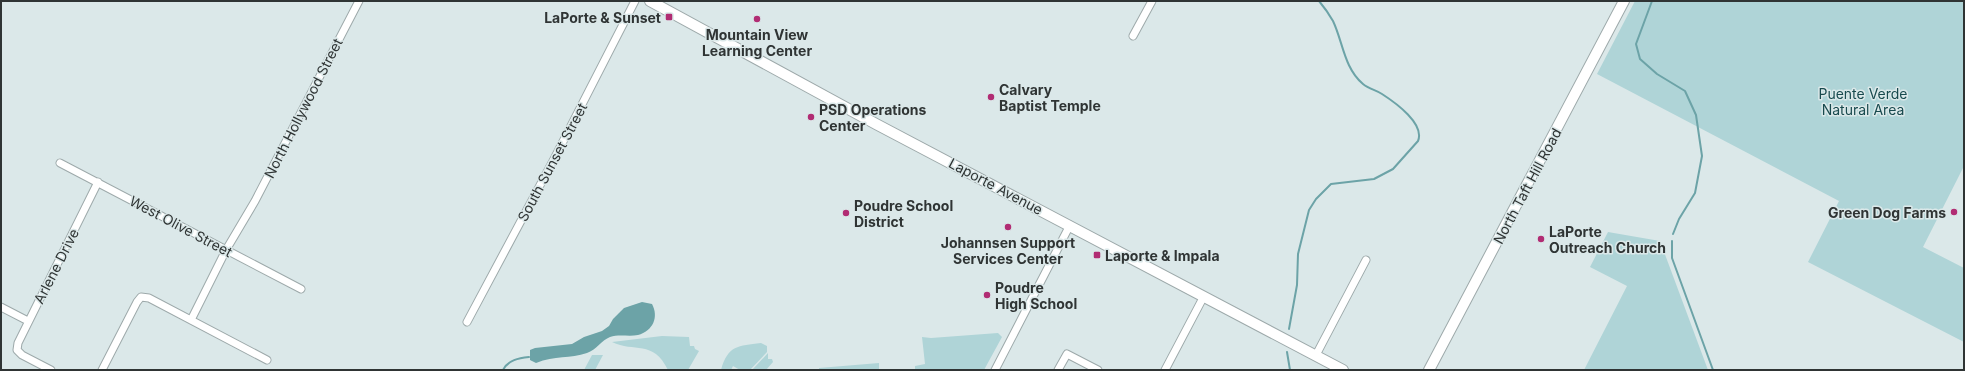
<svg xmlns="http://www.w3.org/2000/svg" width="1965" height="371" viewBox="0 0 1965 371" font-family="Inter,sans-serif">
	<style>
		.green { fill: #afd4d7 }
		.water { fill: #6ca3a7 }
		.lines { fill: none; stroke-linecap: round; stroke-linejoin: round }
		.stream { stroke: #6ca3a7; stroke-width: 2 }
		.street-casing { stroke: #9da9aa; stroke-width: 9 }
		.secondary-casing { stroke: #9da9aa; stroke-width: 12 }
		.street { stroke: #fff; stroke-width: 7 }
		.secondary { stroke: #fff; stroke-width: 10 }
		.poi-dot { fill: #b12c73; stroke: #dbe8e9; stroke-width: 1.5 }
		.labels { text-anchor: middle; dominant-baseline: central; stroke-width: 3; stroke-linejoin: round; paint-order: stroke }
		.poi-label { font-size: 14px; font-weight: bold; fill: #2f3434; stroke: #dbe8e9; text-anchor: start }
		.park-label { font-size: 14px; fill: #184a4e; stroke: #dbe8e9 }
		.street-label { font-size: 14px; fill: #2f3434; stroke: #dbe8e9 }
	</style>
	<rect width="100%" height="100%" fill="#dbe8e9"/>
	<!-- green -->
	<path class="green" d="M1635,1H1964V166L1923,247L1964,268V342L1808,262L1839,201L1597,74Z
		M1608,232L1660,241L1708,370H1584L1627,286L1590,267Z
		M998,333L1002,337L984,370H915V366L925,364L922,337L931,338Z
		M662,336L689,337L690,346H694L695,349L699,351L688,370H668C653,339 634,353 612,342Z
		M761,343L767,346V352L750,370H740L733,366L731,370H721C728,345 738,346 761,343Z
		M768,353V359H772L773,362L766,370H752Z
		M592,355H603L595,370H584Z
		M879,363V370H819V368Z"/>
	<!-- water -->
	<path class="water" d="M642,302L652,304C659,317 653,331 638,335C629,337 619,334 610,337C602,340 596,350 587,353C570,359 555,355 536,363L530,360V350L535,348L572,344L584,337L602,331L609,326L613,319L624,308Z"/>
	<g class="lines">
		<!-- stream -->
		<path class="stream" d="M1652,1L1636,44L1640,59L1657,74L1685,91L1696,115L1702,156L1695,193L1679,219L1673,234
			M1672,241V258L1713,370
			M1289,329L1297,285L1298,254L1309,210L1316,199L1331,184L1374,179L1393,169L1418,141C1425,124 1396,103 1382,94C1376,90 1369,89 1363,84C1344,68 1343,42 1333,21C1329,14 1324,7 1319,1
			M1287,352L1290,370
			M503,370C508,360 519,358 529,357"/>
		<!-- street casing -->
		<g class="street-casing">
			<path id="street" d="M1133,36L1152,1
				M60,163L301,289
				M1,307L28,321
				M191,320L226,250L255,201L359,1
				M467,322L554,159L635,1
				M1316,355L1366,260
				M51,370L22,355L17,350L18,343L98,182
				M102,370L137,302L141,297L149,298L267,360
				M995,370L1070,225
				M1058,370L1067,354L1098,370
				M1165,370L1204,296"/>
		</g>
		<!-- secondary casing -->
		<g class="secondary-casing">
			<path id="secondary" d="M650,1L876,124L1343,370
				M1429,370L1624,1"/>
		</g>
		<!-- street -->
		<use href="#street" class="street"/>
		<!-- secondary -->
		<use href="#secondary" class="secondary"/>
	</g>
	<!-- markers -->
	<g class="poi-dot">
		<rect x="665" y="13" width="8" height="8" rx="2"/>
		<circle cx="757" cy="19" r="4"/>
		<circle cx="991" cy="97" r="4"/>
		<circle cx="811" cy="117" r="4"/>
		<circle cx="1954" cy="212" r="4"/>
		<circle cx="846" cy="213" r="4"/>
		<circle cx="1008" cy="227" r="4"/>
		<circle cx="1541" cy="239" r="4"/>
		<rect x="1093" y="251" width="8" height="8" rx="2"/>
		<circle cx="987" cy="295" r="4"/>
	</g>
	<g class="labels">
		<!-- poi labels -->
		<g class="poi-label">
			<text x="661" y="17" text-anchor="end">LaPorte &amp; Sunset</text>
			<text x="757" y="34" text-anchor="middle">Mountain View<tspan x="757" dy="16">Learning Center</tspan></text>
			<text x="999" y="89">Calvary<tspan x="999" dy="16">Baptist Temple</tspan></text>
			<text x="819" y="109">PSD Operations<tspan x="819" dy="16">Center</tspan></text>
			<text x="854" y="205">Poudre School<tspan x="854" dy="16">District</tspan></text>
			<text x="1946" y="212" text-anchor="end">Green Dog Farms</text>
			<text x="1549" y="231">LaPorte<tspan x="1549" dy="16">Outreach Church</tspan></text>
			<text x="1008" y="242" text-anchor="middle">Johannsen Support<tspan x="1008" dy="16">Services Center</tspan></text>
			<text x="1105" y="255">Laporte &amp; Impala</text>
			<text x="995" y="287">Poudre<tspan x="995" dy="16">High School</tspan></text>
		</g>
		<!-- park labels -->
		<g class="park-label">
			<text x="1863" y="93">Puente Verde<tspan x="1863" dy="16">Natural Area</tspan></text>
		</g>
		<!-- street labels -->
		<g class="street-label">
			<text transform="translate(303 108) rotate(-63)">North Hollywood Street</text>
			<text transform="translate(552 162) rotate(-62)">South Sunset Street</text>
			<text transform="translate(996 186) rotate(28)">Laporte Avenue</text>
			<text transform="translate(1527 186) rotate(-62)">North Taft Hill Road</text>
			<text transform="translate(181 226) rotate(28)">West Olive Street</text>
			<text transform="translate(56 266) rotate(-63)">Arlene Drive</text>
		</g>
	</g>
	<!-- border -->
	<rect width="1965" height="371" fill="none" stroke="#2f3434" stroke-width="4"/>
</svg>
